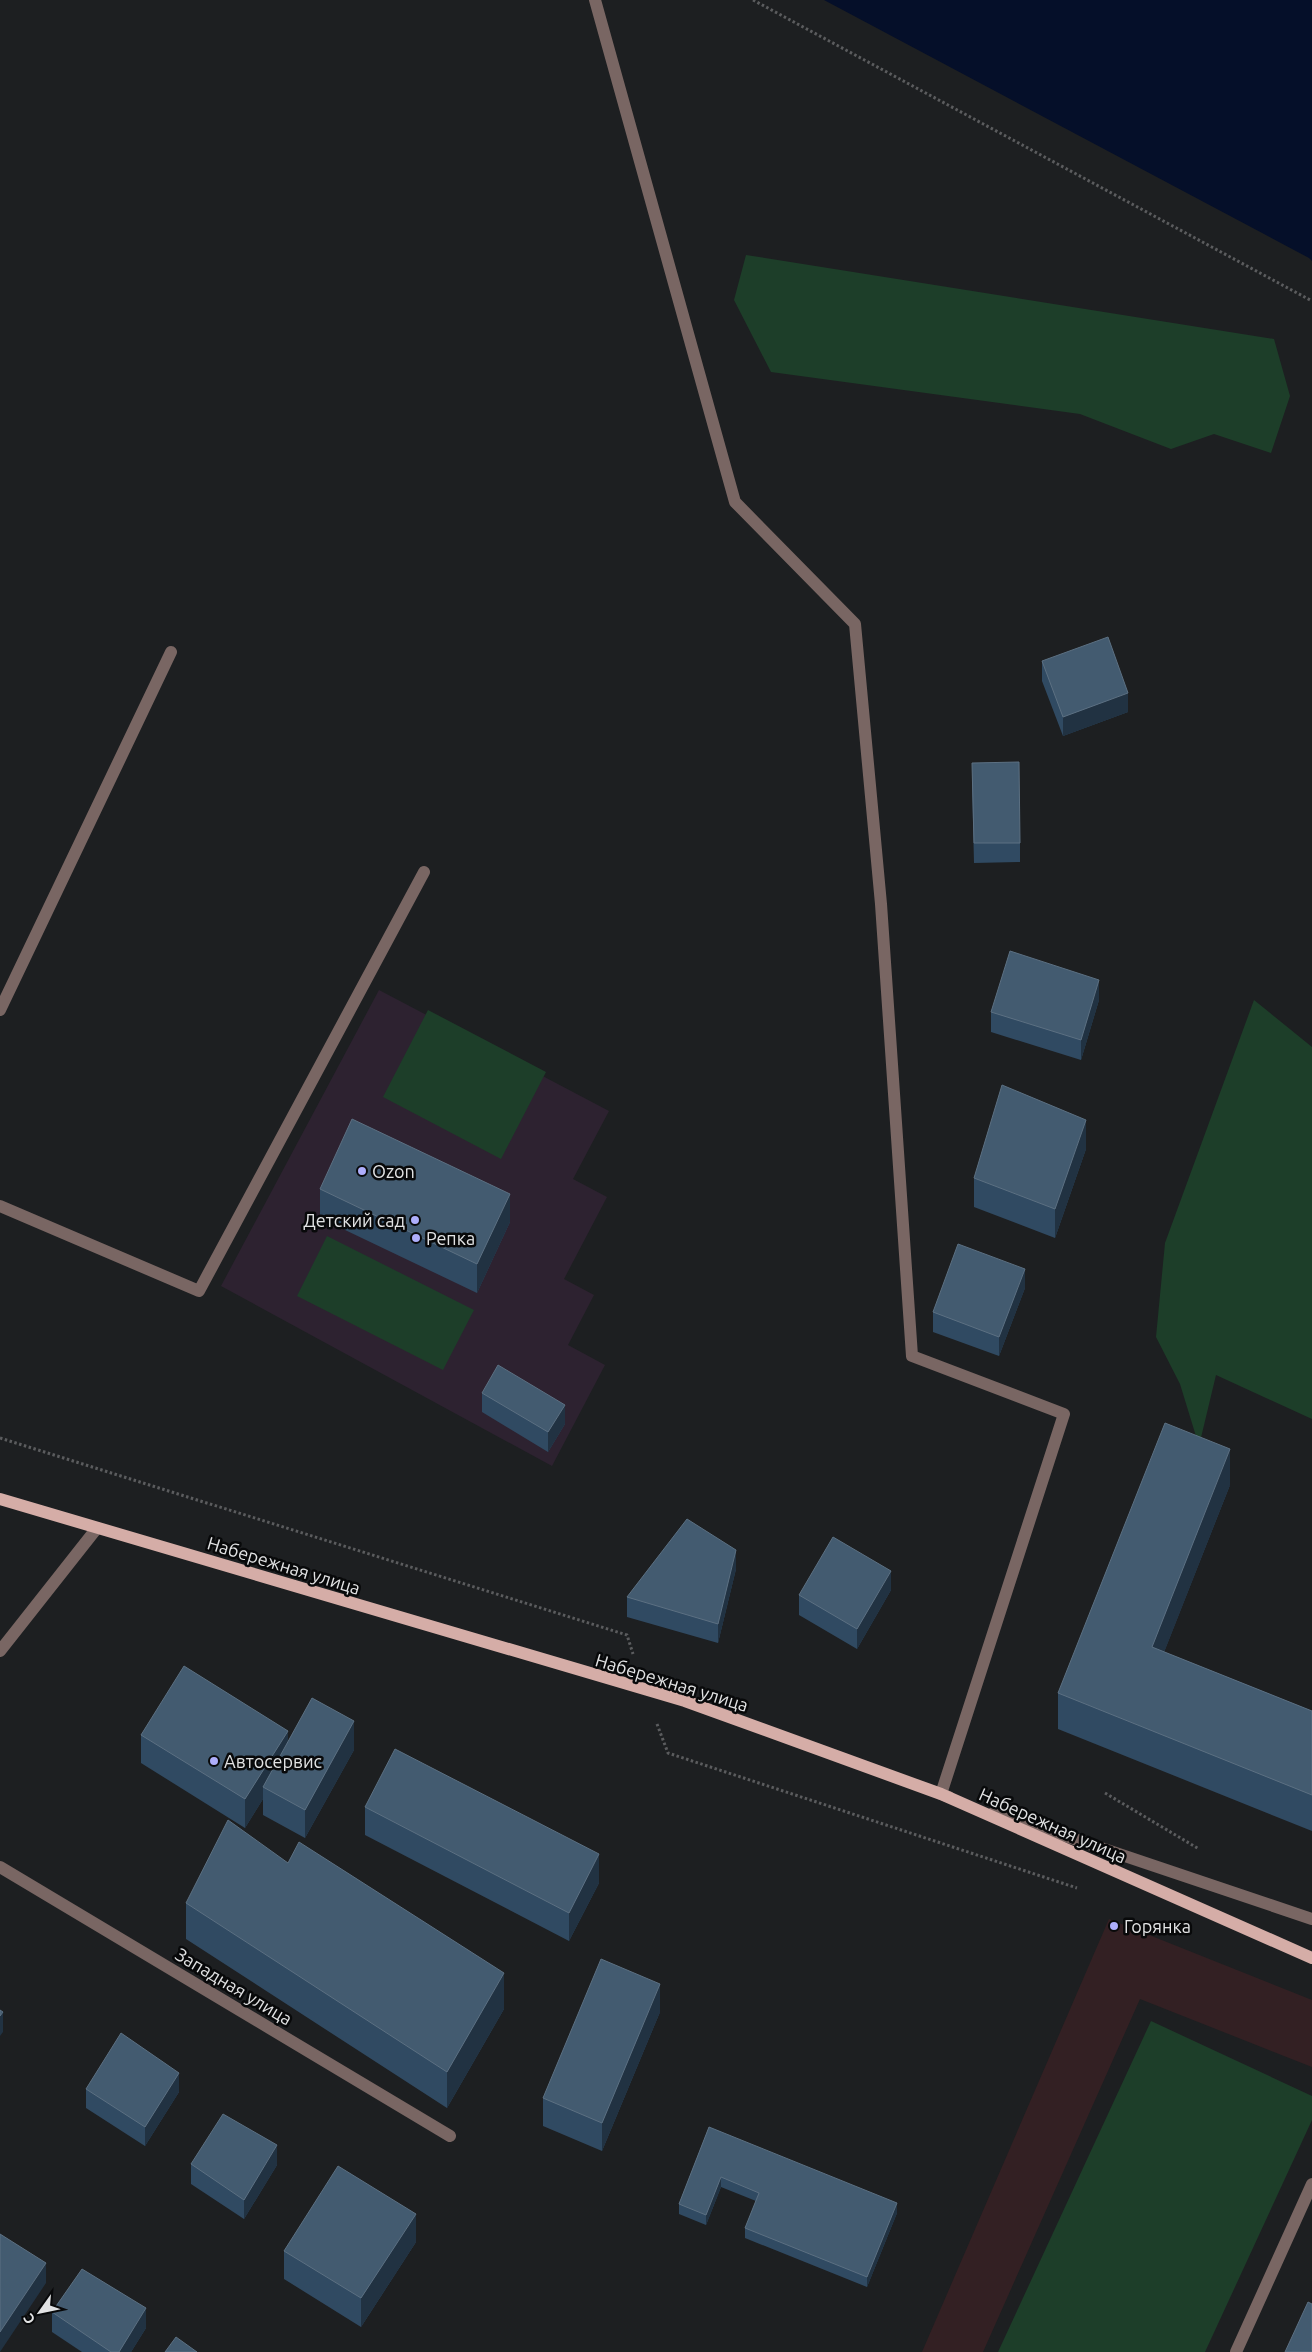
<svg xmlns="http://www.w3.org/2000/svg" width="1312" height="2352" viewBox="0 0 1312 2352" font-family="Ubuntu,sans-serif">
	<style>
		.commercial { fill: #332023 }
		.education { fill: #2d2230 }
		.green { fill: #1d3e29 }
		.water { fill: #050f29 }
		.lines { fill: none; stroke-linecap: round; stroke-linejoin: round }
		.path { stroke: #5b5c5e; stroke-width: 3; stroke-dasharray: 2.5 2.5; stroke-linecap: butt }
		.minor { stroke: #796663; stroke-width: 12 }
		.major { stroke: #d5ada7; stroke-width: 12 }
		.wall { fill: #304a62 }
		.shaded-wall { fill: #213242 }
		.building { fill: #435b70; stroke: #5c7082 }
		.poi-dot { fill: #aeaefb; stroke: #08090a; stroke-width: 2 }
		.labels { text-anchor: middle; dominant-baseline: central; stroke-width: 5; stroke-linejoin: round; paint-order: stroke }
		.poi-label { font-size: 18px; fill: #e2e3e4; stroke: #08090a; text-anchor: start }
		.street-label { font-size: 18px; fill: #e2e3e4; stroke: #08090a }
	</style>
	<rect width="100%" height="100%" fill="#1d1f21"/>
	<!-- commercial -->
	<path class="commercial" d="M1109,1919L1312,2000V2067L1140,1999L983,2352H922Z"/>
	<!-- education -->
	<path class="education" d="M379,990L609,1111L573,1179L607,1197L564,1279L594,1295L568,1345L605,1365L552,1466L221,1286Z"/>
	<!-- green -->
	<path class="green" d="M746,255L1274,339L1290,396L1271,453L1214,434L1171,449L1080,414L771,372L734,300Z
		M1254,1000L1312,1047V1419L1216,1375L1199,1446L1180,1384L1156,1337L1165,1243Z
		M428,1010L546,1072L501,1159L383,1097Z
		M327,1236L474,1310L443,1370L297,1296Z
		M1151,2021L1312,2096V2120L1205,2352H998Z"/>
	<!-- water -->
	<path class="water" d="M824,0H1312V261L1309,258Z"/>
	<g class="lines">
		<!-- path -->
		<path class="path" d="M753,0L1312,301
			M0,1438L627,1635L633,1654
			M657,1724L668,1753L1077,1888
			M1105,1793L1199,1849"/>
		<!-- minor -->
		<path class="minor" d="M595,0L735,502L855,624L881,904L912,1356L1064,1414L941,1794L949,1797
			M0,1010L171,652
			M0,1206L199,1291L424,872
			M0,1651L97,1528
			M994,1812L1312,1919
			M0,1867L450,2136
			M1236,2352L1312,2184"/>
		<!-- major -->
		<path class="major" d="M0,1499L685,1701L941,1794L1312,1958"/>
	</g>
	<!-- wall -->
	<path class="wall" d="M1042,661L1128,712L1063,736L1042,681Z
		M972,782L1020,843V862L974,863Z
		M1099,1000L1081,1060L991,1032V1012Z
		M1086,1149L1055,1238L974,1207V1178Z
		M320,1189L510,1222L477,1293L320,1218Z
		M1025,1288L999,1356L933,1332V1312Z
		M482,1393L565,1424L548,1452L482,1412Z
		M1230,1485L1164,1652L1312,1711V1831L1058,1729V1693Z
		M736,1569L718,1643L627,1617V1597Z
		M891,1590L857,1649L799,1615V1595Z
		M141,1735L288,1743L354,1750L305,1838L263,1815V1799L245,1828L141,1763Z
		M365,1807L599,1883L569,1941L365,1835Z
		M288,1863L504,2009L447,2108L186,1939V1903Z
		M660,2012L602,2151L543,2126V2098Z
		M86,2089L179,2092L145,2146L86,2108Z
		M709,2127L897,2213L867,2287L745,2238V2228L756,2201L721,2187L706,2225L679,2214V2204Z
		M191,2164L277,2165L244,2219L191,2184Z
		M416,2242L361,2327L284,2279V2251Z
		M52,2312L146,2328L131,2352H82L52,2332Z"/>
	<!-- shaded-wall -->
	<path class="shaded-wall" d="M1128,693V712L1063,736V717Z
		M1099,980V1000L1081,1060V1040Z
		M1086,1120V1149L1055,1238V1209Z
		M510,1194V1222L477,1293V1264Z
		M1025,1269V1288L999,1356V1337Z
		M565,1405V1424L548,1452V1432Z
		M1230,1449V1485L1152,1683V1647Z
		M736,1550V1569L718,1643V1624Z
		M891,1571V1590L857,1649V1629Z
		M354,1721V1750L305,1838V1810Z
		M288,1731V1759L263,1787V1799L245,1828V1799Z
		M599,1854V1883L569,1941V1913Z
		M504,1973V2009L447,2108V2072Z
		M660,1984V2012L602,2151V2123Z
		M3,2012V2032L0,2036V2016Z
		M179,2073V2092L145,2146V2127Z
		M277,2145V2165L244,2219V2200Z
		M721,2177V2187L706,2225V2215Z
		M897,2203V2213L867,2287V2277Z
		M416,2214V2242L361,2327V2298Z
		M46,2263V2283L0,2352V2332Z
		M146,2308V2328L131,2352H119Z"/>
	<!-- building -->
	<path class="building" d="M1108,637L1128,693L1063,717L1042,661Z
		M1019,762L1020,843H974L972,763Z
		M1010,951L1099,980L1081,1040L991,1012Z
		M1002,1085L1086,1120L1055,1209L974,1178Z
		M352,1119L510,1194L477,1264L320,1189Z
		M958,1244L1025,1269L999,1337L933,1312Z
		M498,1365L565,1405L548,1432L482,1393Z
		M1165,1423L1230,1449L1152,1647L1312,1711V1795L1058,1693Z
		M687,1519L736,1550L718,1624L627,1597Z
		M833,1537L891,1571L857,1629L799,1595Z
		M184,1666L288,1731L245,1799L141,1735Z
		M312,1698L354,1721L305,1810L263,1787Z
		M395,1749L599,1854L569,1913L365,1807Z
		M228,1820L288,1863L299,1842L504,1973L447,2072L186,1903Z
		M601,1959L660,1984L602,2123L543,2098Z
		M0,2010L3,2012L0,2016Z
		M121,2033L179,2073L145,2127L86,2089Z
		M223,2114L277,2145L244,2200L191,2164Z
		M709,2127L897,2203L867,2277L745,2228L759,2193L721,2177L706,2215L679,2204Z
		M338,2166L416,2214L361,2298L284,2251Z
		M0,2234L46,2263L0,2332Z
		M82,2269L146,2308L119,2352H111L52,2312Z
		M1308,2302L1312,2304V2352H1285Z
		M176,2337L197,2352H165Z"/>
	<!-- markers -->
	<g class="poi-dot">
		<circle cx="362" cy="1171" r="5"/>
		<circle cx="415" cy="1220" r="5"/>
		<circle cx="416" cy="1238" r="5"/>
		<circle cx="214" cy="1761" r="5"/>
		<circle cx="1114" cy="1926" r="5"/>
	</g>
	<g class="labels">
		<!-- poi labels -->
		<g class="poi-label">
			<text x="372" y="1171">Ozon</text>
			<text x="405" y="1220" text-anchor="end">Детский сад</text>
			<text x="426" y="1238">Репка</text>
			<text x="224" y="1761">Автосервис</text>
			<text x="1124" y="1926">Горянка</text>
		</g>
		<!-- street labels -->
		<g class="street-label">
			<text transform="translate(284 1565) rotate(17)">Набережная улица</text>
			<text transform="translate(672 1682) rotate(17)">Набережная улица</text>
			<text transform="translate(1053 1825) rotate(24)">Набережная улица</text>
			<text transform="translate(234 1986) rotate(31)">Западная улица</text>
		</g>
	</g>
	<!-- north arrow -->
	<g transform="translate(40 2312) rotate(237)" stroke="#08090a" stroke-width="4" paint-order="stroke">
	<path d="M0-4L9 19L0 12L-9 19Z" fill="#e2e3e4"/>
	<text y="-8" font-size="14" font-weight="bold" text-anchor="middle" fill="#e2e3e4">С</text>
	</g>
</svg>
